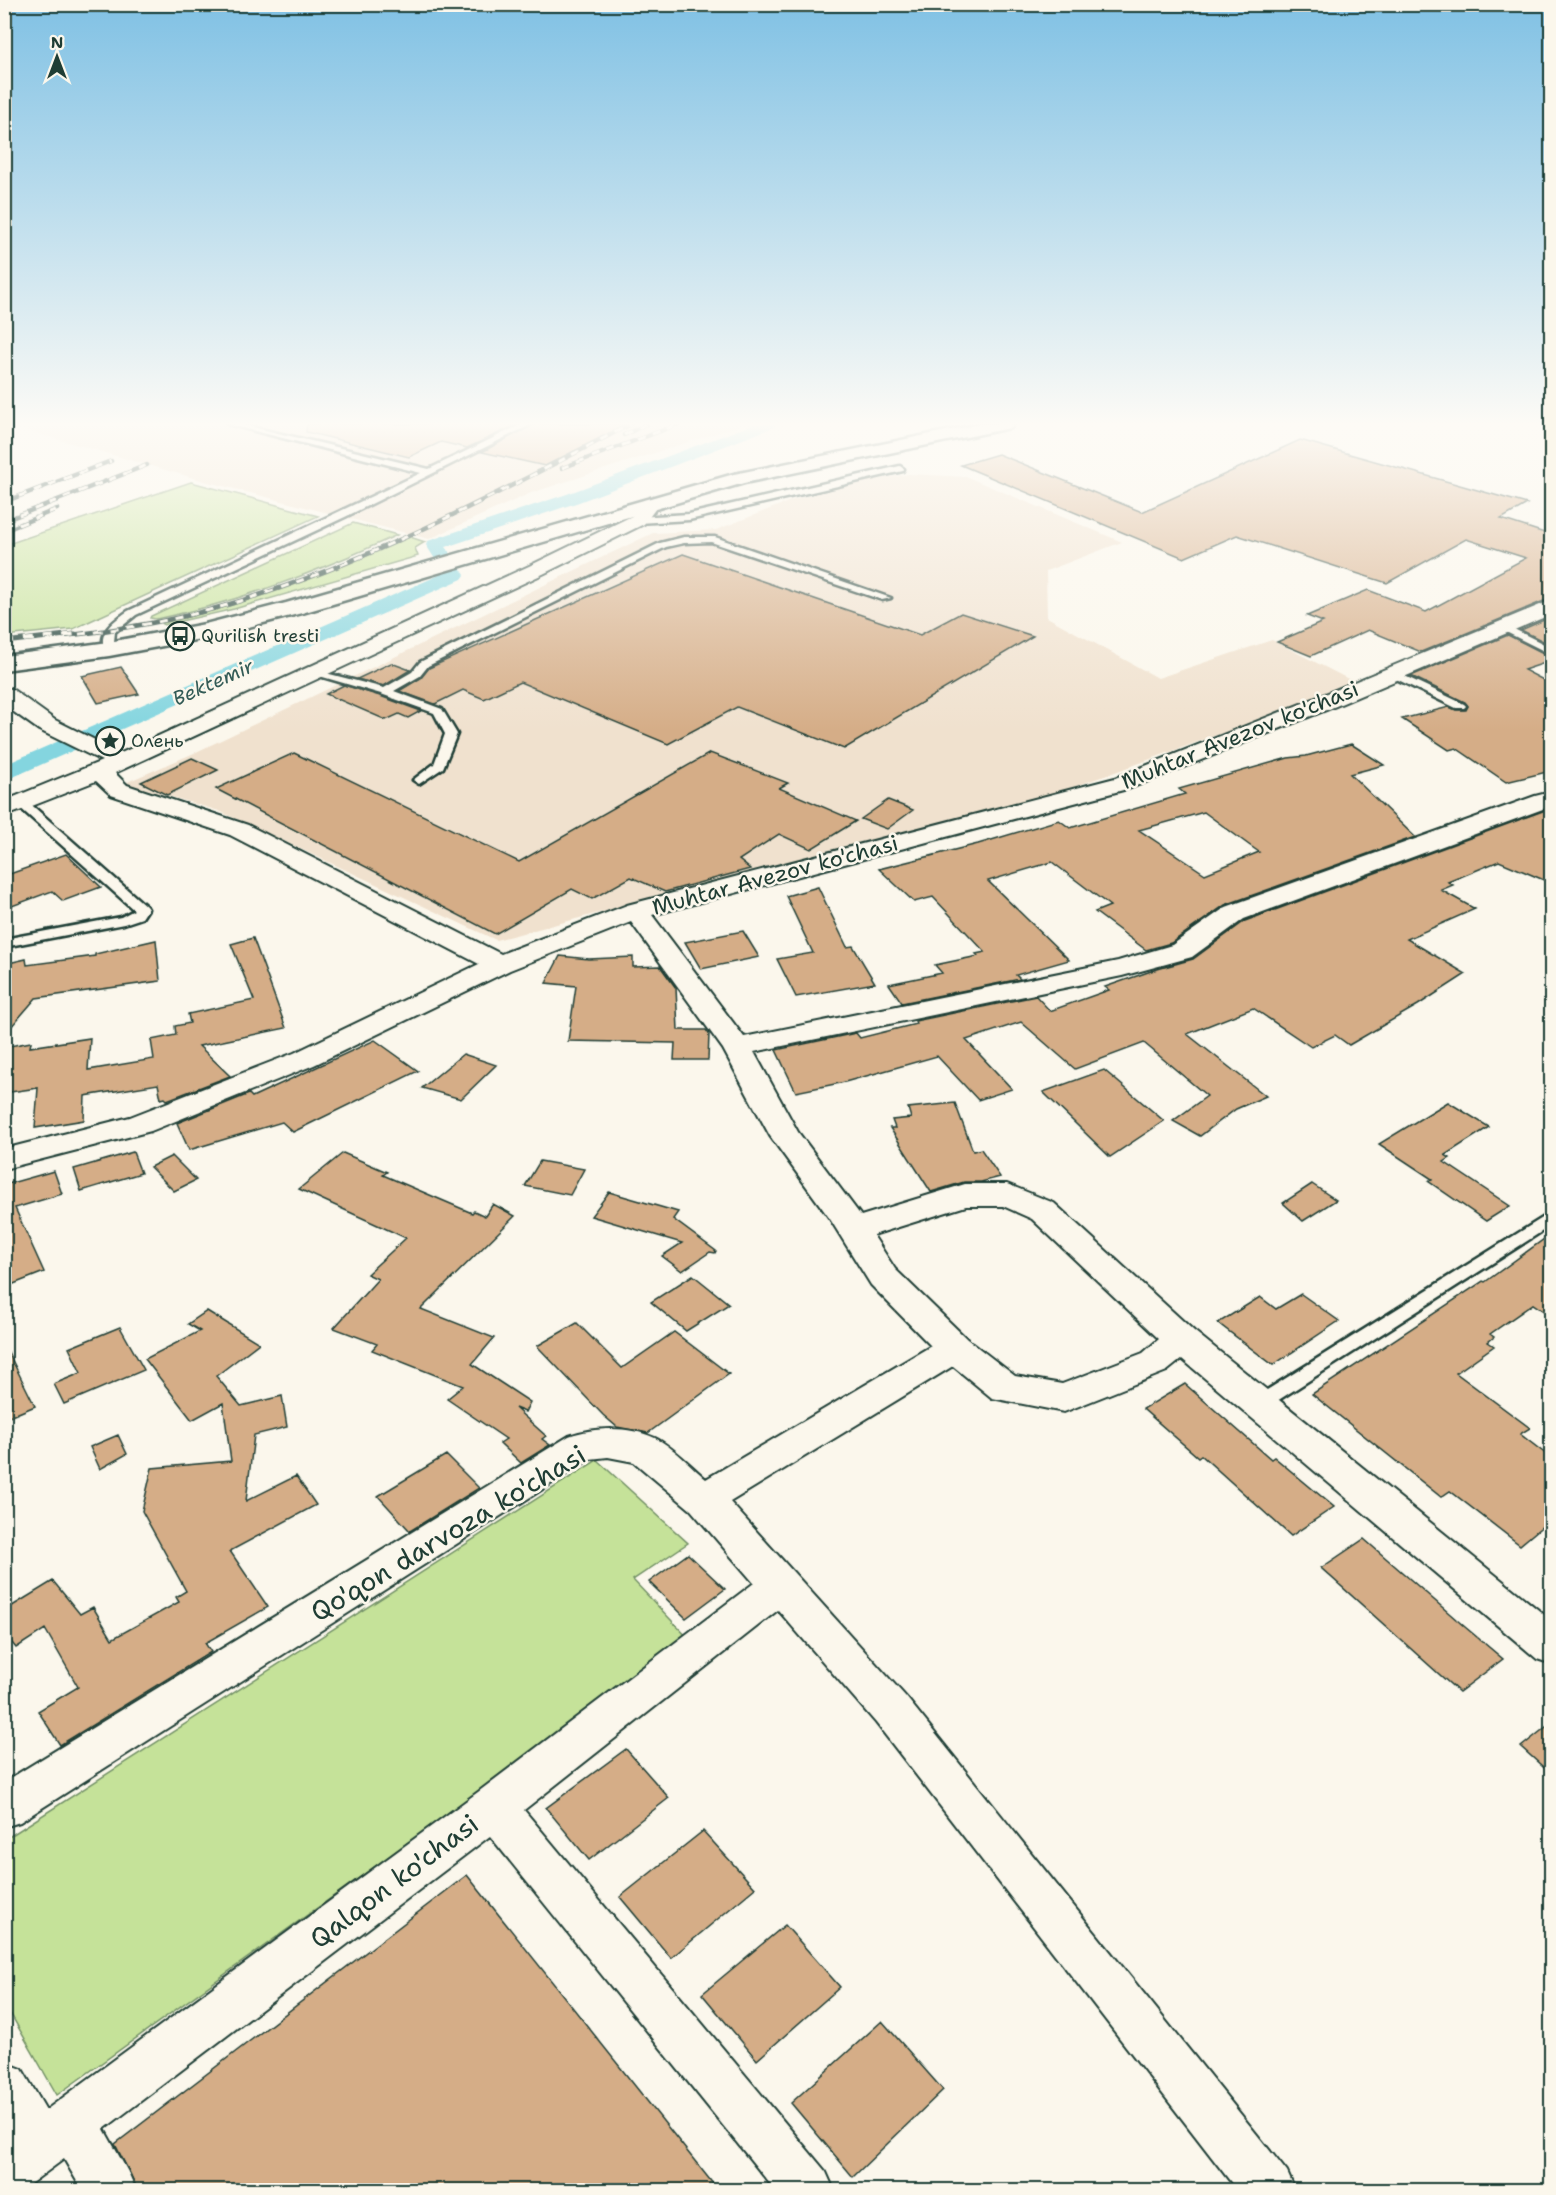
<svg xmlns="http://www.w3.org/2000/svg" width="1556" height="2195" viewBox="0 0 1556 2195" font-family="'Shantell Sans',sans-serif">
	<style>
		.built { fill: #f0e1ce }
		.green { fill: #c5e299; stroke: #729066; stroke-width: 1.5 }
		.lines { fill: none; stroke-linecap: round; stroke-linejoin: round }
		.canal { fill: #84d5df; fill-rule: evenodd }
		.building { fill: #d5ad87; stroke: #1f3d34; stroke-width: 1.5; fill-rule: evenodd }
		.service-casing { stroke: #1f3d34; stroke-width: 5 }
		.minor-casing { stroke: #1f3d34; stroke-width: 4 }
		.secondary-casing { stroke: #1f3d34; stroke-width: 5 }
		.service { fill: #fbf7ec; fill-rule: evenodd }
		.minor { fill: #fbf7ec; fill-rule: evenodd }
		.secondary { fill: #fbf7ec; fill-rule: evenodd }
		.rail-far1-casing { stroke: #1f3d34; stroke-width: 4.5 }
		.rail-casing { stroke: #1f3d34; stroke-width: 5 }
		.rail-far1 { stroke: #fbf7ec; stroke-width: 3; stroke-dasharray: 8; stroke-linecap: butt }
		.rail { stroke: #fbf7ec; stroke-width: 4; stroke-dasharray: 10; stroke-linecap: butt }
		.labels { text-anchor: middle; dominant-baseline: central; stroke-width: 5; stroke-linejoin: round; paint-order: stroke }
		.far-poi-label { font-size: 18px; fill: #1f3d34; stroke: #fbf7ec; text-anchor: start }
		.far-water-label { font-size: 20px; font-style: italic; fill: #335b56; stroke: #fbf7ec }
		.street-label { font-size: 22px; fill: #1f3d34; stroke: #fbf7ec }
		.near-street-label { font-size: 27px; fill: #1f3d34; stroke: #fbf7ec }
	</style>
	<rect width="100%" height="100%" fill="#fbf7ec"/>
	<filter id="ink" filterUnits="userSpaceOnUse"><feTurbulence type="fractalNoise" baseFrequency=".0167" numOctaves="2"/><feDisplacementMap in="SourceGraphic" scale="12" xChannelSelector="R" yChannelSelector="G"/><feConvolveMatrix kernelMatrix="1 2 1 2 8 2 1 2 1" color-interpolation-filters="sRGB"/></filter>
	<g filter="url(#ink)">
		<!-- built -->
		<path class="built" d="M4,424H744L531,493L429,539L204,481Z
			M909,474L967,477L1122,542L1046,571L1047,617L1158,678L1272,640L1358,684L1068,789L496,940L219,811L125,783L192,754L653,533L716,530L793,500L849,484Z"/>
		<!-- green -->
		<path class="green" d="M191,482L318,516L73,629L5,636V545Z
			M353,523L397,535C319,571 240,602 156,619L150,618L151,616Z
			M410,537L425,542L415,548L418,556L234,609L164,625L162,623C250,604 329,574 410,537Z
			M597,1460L688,1543L633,1580L690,1640L57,2095L5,2004L4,1840Z"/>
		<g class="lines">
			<!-- canal -->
			<path class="canal" d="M754,424H776L774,427L579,502L446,547L465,575L462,579L4,781V765L444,573L426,545L428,541L567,494Z"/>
		</g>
		<!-- building -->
		<path class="building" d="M307,424H518L467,448L441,442L409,457L306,432Z
			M534,424H627L545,466L482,452Z
			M1300,440L1527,504L1501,519L1551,535V598L1421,652L1368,630L1311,656L1277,642L1323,622L1307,616L1368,590L1426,612L1526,558L1466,539L1387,583L1237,535L1184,558L961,465L998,454L1142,512Z
			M683,554L920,635L961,613L1033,636L844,749L737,707L668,744L520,682L484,699L463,690L435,704L399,691L421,678L429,668Z
			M1551,617V645L1521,630Z
			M1508,635L1551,657V661L1524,670L1551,684V771L1506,782L1456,748L1449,750L1402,719L1449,707L1456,710H1466L1468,706L1465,702L1411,676Z
			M391,663L410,670L384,686L357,679Z
			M121,667L139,694L98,703L82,676Z
			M344,685L380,696L421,711L408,718L399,714L386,720L326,694Z
			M1351,744L1384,765L1350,774L1415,837L1225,905L1171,943L1146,950L1095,912L1110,906L1052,862L988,881L1069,960L1016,975L1020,979L902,1003L889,984L942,973L935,965L978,956L976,954L985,952L933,897L914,902L879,869L978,844L1059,820L1070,828L1185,794L1179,789L1288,758L1306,756ZM1204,812L1249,845L1259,852L1205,874L1139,830Z
			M294,753L519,862L710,753L788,783L779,788L856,821L811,849L779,834L739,860L750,869L665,892L631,877L592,899L572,889L495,934L216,789Z
			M192,758L218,770L167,795L141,782Z
			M888,800L913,810L887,829L861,819Z
			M1551,808V883L1499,861L1448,882L1453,885L1441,890L1475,909L1407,939L1466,974L1418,1005L1349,1045L1335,1035L1311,1047L1253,1008L1187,1034L1266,1096L1236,1109L1200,1136L1173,1121L1207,1096L1144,1043L1075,1069L1021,1022L966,1040L1012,1089L978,1100L937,1056L845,1082L796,1092L776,1050L856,1033L860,1038L916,1024L915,1021L1036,996L1050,1011L1109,990L1105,987L1154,970L1193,959L1245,921Z
			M66,854L101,887L63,901L52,891L4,909V876Z
			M818,887L847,947L853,946L875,983L796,997L777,959L813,953L786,896Z
			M743,931L759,957L701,969L685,942Z
			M253,938L286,1028L199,1046L230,1076L167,1100L165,1098L161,1099L158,1084L85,1096L84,1120L35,1128L38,1088L4,1093V1047L31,1042L30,1047L90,1038L88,1070L154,1059L151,1040L176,1035L175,1026L190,1023L188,1014L254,1000L231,944Z
			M156,940L160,981L36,998L4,1035V964L26,959L27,965L95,956V954Z
			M560,956L589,959L633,957V967L660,966L676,988L678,1030H706L709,1034L708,1060H674L675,1043L568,1041L576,986L546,983Z
			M375,1040L418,1071L293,1132L282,1122L189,1150L177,1123L249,1094L252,1097Z
			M463,1054L496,1065L461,1099L422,1088Z
			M1104,1070L1164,1121L1110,1157L1043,1092Z
			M1448,1102L1489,1127L1445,1155L1450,1158L1444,1162L1510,1206L1486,1221L1428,1181L1432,1179L1379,1144Z
			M955,1103L973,1151L981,1149L1000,1177L981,1182H964L931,1192L890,1128H895L892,1120L911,1118L908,1108Z
			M133,1152L141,1173L81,1191L74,1169Z
			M343,1153L387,1172L383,1175L472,1213L474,1211L485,1216L493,1204L515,1216L421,1309L494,1338L472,1364L530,1402L525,1412L515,1408L546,1436L542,1439L550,1445L521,1463L500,1443L506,1439L447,1399L463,1386L372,1350L377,1344L334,1328L378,1279L367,1274L406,1238L299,1189Z
			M172,1156L196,1180L174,1191L150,1167Z
			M540,1161L584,1169L570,1195L525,1186Z
			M54,1171L62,1194L15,1208L44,1272L11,1285L4,1270V1185Z
			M1312,1184L1336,1200L1303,1221L1283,1203Z
			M609,1192L678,1212L673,1219L716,1251L715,1253L710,1252L682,1271L662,1256L682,1243L591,1216Z
			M1551,1234V1316L1533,1304L1490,1334L1494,1337L1488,1342L1494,1346L1456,1373L1530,1428L1520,1434L1551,1458V1519L1520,1545L1450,1491L1441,1497L1312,1394L1483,1281L1485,1282Z
			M693,1275L729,1304L686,1331L651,1302Z
			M1301,1294L1339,1321L1273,1365L1218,1323L1260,1297L1276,1309Z
			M207,1311L259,1343L216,1376L241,1406L282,1396L287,1427L254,1435L246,1501L296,1476L316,1505L230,1551L268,1607L205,1643L211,1652L60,1745L38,1711L78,1687L45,1629L16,1648L4,1633V1611L53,1581L80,1614L93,1607L112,1639L179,1602L176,1597L186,1591L142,1511L152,1468L231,1461L223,1403L192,1420L145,1359L200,1331L188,1324Z
			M577,1323L622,1368L674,1332L729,1374L648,1433L617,1427L603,1415L537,1346Z
			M120,1327L144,1370L64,1404L54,1384L81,1373L69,1348Z
			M4,1344L35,1406L4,1419Z
			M1185,1384L1271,1459L1274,1457L1334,1507L1291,1536L1201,1455L1198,1457L1143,1409Z
			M118,1435L127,1454L100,1469L90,1447Z
			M446,1455L479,1488L410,1531L378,1496Z
			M1364,1539L1465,1627L1503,1659L1459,1692L1321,1568Z
			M688,1554L725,1589L686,1618L649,1582Z
			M1551,1723V1774L1521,1747Z
			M626,1749L669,1798L589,1860L546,1808Z
			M703,1831L755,1888L671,1958L620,1897Z
			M467,1875L718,2190H138L115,2144Z
			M785,1925L840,1987L757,2060L702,1994Z
			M882,2021L943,2090L853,2177L791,2103Z"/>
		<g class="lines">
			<!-- service casing -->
			<g class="service-casing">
				<path id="service" d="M227,424H240L429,469L522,424H532L345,517L136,615L115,632L113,651H105C97,632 114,621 128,611L421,473Z
					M900,466L904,469L903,471L689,520L638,523L633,520L638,517L689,514Z
					M684,537H715L891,598L882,600L711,542L684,543L666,547L428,666L420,676L394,691L442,709L457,734L443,768L419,784L413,780L434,764L445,734L434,713L381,694L309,673L314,670L384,688L412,672L420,662L660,543Z
					M1504,624L1552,648V655L1500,629L1499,627Z
					M1392,670L1464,704L1466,706L1464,708H1456L1388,675L1387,673Z
					M22,799L26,800L146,906L148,909L142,918L124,924L4,947V939L121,917L134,910L18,806L16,803Z
					M1552,1212V1225L1266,1408L1260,1410L1254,1408L1251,1403L1254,1398Z"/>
			</g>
			<!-- minor casing -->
			<g class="minor-casing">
				<path id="minor" d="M650,499L656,500L659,504L644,524L543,574L115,773L127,785L248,825L501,954L627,905L1115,778L1313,699L1552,600V614L1329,709L1131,788L652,915L744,1037L1118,961L1172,945L1226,907L1535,796L1543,794L1551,796V806L1244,919L1192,957L1122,976L754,1052L798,1132L861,1216L965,1184H1007L1054,1203L1194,1331L1552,1621V1664L1537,1659L1182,1359L1167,1371L1064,1412L992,1398L953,1366L730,1502L906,1697L1287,2172L1295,2190H1237L876,1723L778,1610L524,1810L826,2172L834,2190H775L490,1836L104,2129L128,2172L136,2190H82L64,2159L22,2190H4V2062L22,2069L46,2110L478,1792L754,1583L691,1510L634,1462L608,1457L590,1459L20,1822L4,1827V1782L569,1436C596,1427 629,1426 655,1438C672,1446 692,1467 706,1479L931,1346L871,1285L830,1219L770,1136L723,1049L631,922L510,970L314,1065L151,1131L4,1169V1149L130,1117L294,1053L479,964L230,835L111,795L96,781L4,817V801L102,761L39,730L4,705V688L12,689L55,720L121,753L529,566L632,516L644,500ZM966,1206H1003L1032,1219L1159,1339L1143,1353L1062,1384L1015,1376L967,1339L895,1269L873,1235Z"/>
			</g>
			<!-- secondary casing -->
			<g class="secondary-casing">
				<path id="secondary" d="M980,424H1014L1011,428L1005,429L744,483L302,613L206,638L109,656L4,670V656L109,642L205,624L286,603L734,474Z"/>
			</g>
			<!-- service -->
			<use href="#service" class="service"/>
			<!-- minor -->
			<use href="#minor" class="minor"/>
			<!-- secondary -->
			<use href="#secondary" class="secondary"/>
			<!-- rail-far1 casing -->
			<g class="rail-far1-casing">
				<path id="rail-far1" d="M624,435L646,424
					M562,468L679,424
					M4,502L111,461
					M4,521L147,465
					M4,531L57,509
					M63,636C116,630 168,622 220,607C364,566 498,493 631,424"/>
			</g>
			<!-- rail casing -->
			<g class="rail-casing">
				<path id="rail" d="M4,642L75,634"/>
			</g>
			<!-- rail-far1 -->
			<use href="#rail-far1" class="rail-far1"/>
			<!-- rail -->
			<use href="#rail" class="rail"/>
		</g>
	</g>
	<!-- sky -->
	<linearGradient id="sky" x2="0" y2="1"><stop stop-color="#80c1e4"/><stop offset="0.58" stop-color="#fdfbf6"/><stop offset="1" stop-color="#fdfbf6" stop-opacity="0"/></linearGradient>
	<rect width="1556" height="731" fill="url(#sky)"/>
	<!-- icons -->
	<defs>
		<g id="bus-ring" transform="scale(1.5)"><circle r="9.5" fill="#fbf7ec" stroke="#1f3d34" stroke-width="1.5"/><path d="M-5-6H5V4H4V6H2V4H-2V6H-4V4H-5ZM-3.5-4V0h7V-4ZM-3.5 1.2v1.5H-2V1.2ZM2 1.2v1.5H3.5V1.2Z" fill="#1f3d34"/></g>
		<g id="sight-ring" transform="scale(1.5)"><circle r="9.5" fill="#fbf7ec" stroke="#1f3d34" stroke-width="1.5"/><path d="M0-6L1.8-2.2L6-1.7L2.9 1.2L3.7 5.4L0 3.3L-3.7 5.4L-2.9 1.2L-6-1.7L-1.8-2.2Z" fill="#1f3d34"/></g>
	</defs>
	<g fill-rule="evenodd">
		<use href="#bus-ring" x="180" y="636"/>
		<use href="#sight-ring" x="110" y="741"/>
	</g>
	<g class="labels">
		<!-- far-poi labels -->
		<g class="far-poi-label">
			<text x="201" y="636">Qurilish tresti</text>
			<text x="131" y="741">Олень</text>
		</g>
		<!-- far-water labels -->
		<g class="far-water-label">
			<text transform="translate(213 682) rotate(-24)">Bektemir</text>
		</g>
		<!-- street labels -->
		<g class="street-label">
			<text transform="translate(1240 735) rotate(-22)">Muhtar Avezov ko'chasi</text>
			<text transform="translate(775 875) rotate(-15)">Muhtar Avezov ko'chasi</text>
		</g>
		<!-- near-street labels -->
		<g class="near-street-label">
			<text transform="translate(448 1533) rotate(-31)">Qo'qon darvoza ko'chasi</text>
			<text transform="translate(394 1881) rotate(-37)">Qalqon ko'chasi</text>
		</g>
	</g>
	<!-- margin -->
	<rect width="1556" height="2195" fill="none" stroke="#fbf7ec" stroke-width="24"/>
	<rect x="12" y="12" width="1532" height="2171" fill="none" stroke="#1f3d34" stroke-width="2" filter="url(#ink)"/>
	<!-- north arrow -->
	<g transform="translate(57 57)" stroke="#fbf7ec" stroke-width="4.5" paint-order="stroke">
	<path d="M0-4.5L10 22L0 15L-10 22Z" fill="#1f3d34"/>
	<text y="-9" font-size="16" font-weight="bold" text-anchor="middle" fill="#1f3d34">N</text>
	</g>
</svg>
